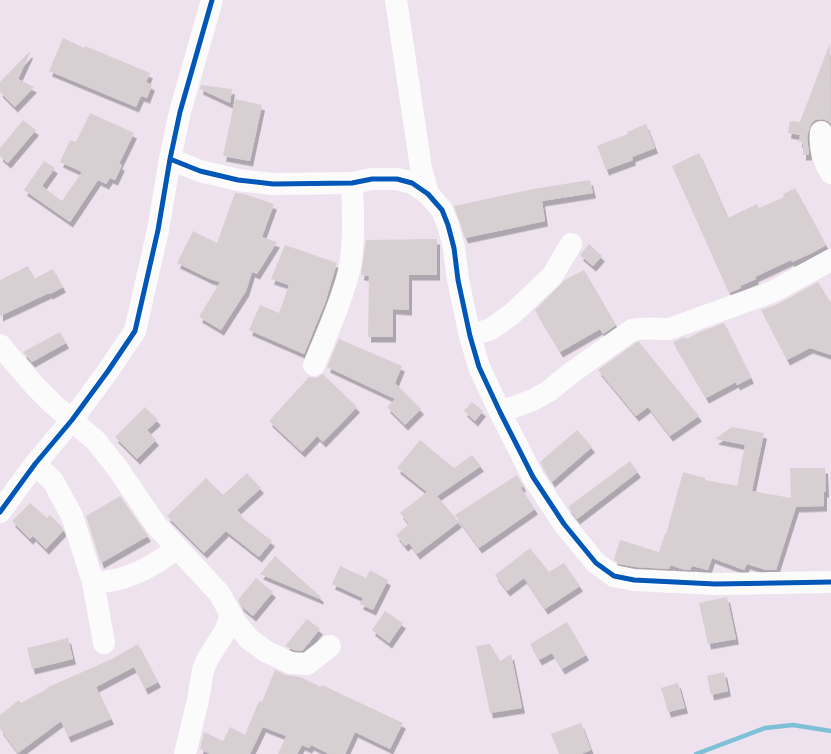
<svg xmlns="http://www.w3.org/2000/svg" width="831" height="754" viewBox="0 0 831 754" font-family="Commissioner,sans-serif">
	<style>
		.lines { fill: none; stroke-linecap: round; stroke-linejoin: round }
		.stream { stroke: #7dc0d7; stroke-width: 4.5 }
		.building { fill: #d8cfd2; filter: url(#shadow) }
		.minor { stroke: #fcfbfc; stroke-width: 22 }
		.cycleway-casing { stroke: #fff; stroke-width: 8 }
		.cycleway { stroke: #0057b8; stroke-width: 5 }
	</style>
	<defs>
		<filter id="shadow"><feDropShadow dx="3" dy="5.5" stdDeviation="0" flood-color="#0004"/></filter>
	</defs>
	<rect width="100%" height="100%" fill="#ede2ee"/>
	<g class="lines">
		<!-- stream -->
		<path class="stream" d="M696,754L765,728L793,725L831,731"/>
	</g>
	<!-- building -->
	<path class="building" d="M63,38L84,48L85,46L150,73L146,82L152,85L147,98L141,96L136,107L49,71Z
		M830,43L831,124L828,121L822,119L815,120L811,124L807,136L809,155H803V142H799L800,135L788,133L790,121L800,122Z
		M29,52L30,53L18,79L34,87L15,107L0,92V82Z
		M201,85L232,89L230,103L200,89Z
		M235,99L262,105L250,161L223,156Z
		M90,113L134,133L119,164L122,165L115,180L110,178L106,184L98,180L70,222L24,190L44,161L55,168L42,186L62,201L82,172L60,162L70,140L76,142Z
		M23,120L36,130L8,163L0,156V148Z
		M646,124L655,148L632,157L633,160L606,170L597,146L628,134L627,132Z
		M699,153L728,218L757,204L759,208L784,197L783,194L795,188L826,245L812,253L792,262L791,260L755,277L756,279L740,286L741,288L729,293L672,166Z
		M590,180L593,193L542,201L545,221L465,238L454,206L533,189Z
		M235,193L244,194L274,204L262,237L277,242L257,274L252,272L246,291L221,330L199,317L220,282L210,279L177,263L193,231L217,243Z
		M437,239V275H409V310L393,309V337H368L369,276L361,275L366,240Z
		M589,244L602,256L593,266L580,255Z
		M285,245L337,263L325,303L304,354L249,330L260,305L279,313L289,285L271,279Z
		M28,266L34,279L53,269L63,287L50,294L49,293L0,316V280Z
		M584,270L616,325L603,334L600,329L560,352L535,310L565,280Z
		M818,282L831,303V355L810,348L787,360L761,310L778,304Z
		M724,323L751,378L737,385L736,382L706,398L673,342L685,337L686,339L700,332Z
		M60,332L66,343L32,362L23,352Z
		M339,339L402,366L395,383L421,409L405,425L387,407L395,399L327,367Z
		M637,342H639L699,416L670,436L648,407L636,416L598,370Z
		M323,374L357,407L323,442L317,436L302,452L269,421L309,377L316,378Z
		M472,402L483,411L475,421L464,411Z
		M145,407L158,420L147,430L156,440L137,459L115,437Z
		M732,427L764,433L752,491L791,498L790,468H825L826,492H824V506L796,507L776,570H766L747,564L744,570L712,558L708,570L692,566L690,570L682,569L670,565L669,569L636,567L619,564L614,560L620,540L659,552L665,534L666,535L683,472L705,478V480L737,486L745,445L715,439Z
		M577,430L592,447L552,482L540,462Z
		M420,440L454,468L472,455L481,466L437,496L459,522L417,554L409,543L405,546L396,535L409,524L400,513L427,492L397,468Z
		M630,461L638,472L577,519L568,507Z
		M247,473L261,488L237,510L242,515L241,517L272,541L259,557L226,531L204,553L167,516L206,478L223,495Z
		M517,475L523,486L521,488L535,509L479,548L455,515Z
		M120,496L148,536L101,563L86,516Z
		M30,503L47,518L50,515L62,527L63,531L46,549L33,536L30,539L12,521Z
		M530,548L549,572L564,563L580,586L545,609L524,578L507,591L495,575Z
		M275,556L321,597L320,599L260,574Z
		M340,566L366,578L370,570L388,580L373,610L360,604L363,598L332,584Z
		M256,578L273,592L253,616L241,606L238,600Z
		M727,597L736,639L708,644L699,603Z
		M385,611L403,623L389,643L372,630Z
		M307,619L320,629L302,651L294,650L285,646Z
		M567,622L586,655L562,669L552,653L539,660L530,644Z
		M68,638L73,659L32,669L27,648Z
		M138,644L158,682L145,689L134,667L96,687L111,719L68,737L61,721L18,753L0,729V715L19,700L21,703L47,689L46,688L112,659Z
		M490,644L500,661L511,654L522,708L490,713L476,646Z
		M275,670L286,675L300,677L321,687L322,685L403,723L390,749L355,732L345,754H329L311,745L309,748L302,745L297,754H278L286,736L263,727L250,754H210L200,749L204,732L223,741L230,727L245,735L259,701L262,702Z
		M724,672L728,691L711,695L707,676Z
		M678,683L685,708L668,712L661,688Z
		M581,723L591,750L581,754H559L551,734Z"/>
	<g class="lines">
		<!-- minor -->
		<path class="minor" d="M396,0L421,168L428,194
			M821,132C819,147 823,160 831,173
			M170,159L200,171L238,180L273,184L352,183L372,179H397L412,183L428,194L442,210L448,225L454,248L458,280L470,336L479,367L500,412L533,477L564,524L596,563L614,576L634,580L715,584L831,582
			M470,336L491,329L512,314L552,276L571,244
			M0,345L34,385L53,404L96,441L118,469L156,525L219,593L236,623L249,639L267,652L291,663L307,664L330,646
			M314,365C326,335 341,304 349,271C355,242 353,212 352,183
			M500,412L533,400L549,391L571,373L632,330C645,327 656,329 669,329L772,292L831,260
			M35,464L53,481L72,516L93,582L104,643
			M0,512L35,464L72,420L108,371L135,331L158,230L170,159L180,112L212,0
			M93,582C125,583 153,567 177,548
			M185,754L198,700L203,670L208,658L226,630L231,614"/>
		<!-- cycleway casing -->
		<g class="cycleway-casing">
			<path id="cycleway" d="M170,159L200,171L238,180L273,184L352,183L372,179H397L412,183L428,194L442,210L448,225L454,248L458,280L470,336L479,367L500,412L533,477L564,524L596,563L614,576L634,580L715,584L831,582
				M0,512L35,464L72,420L108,371L135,331L158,230L170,159L180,112L212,0"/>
		</g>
		<!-- cycleway -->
		<use href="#cycleway" class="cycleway"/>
	</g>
</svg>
